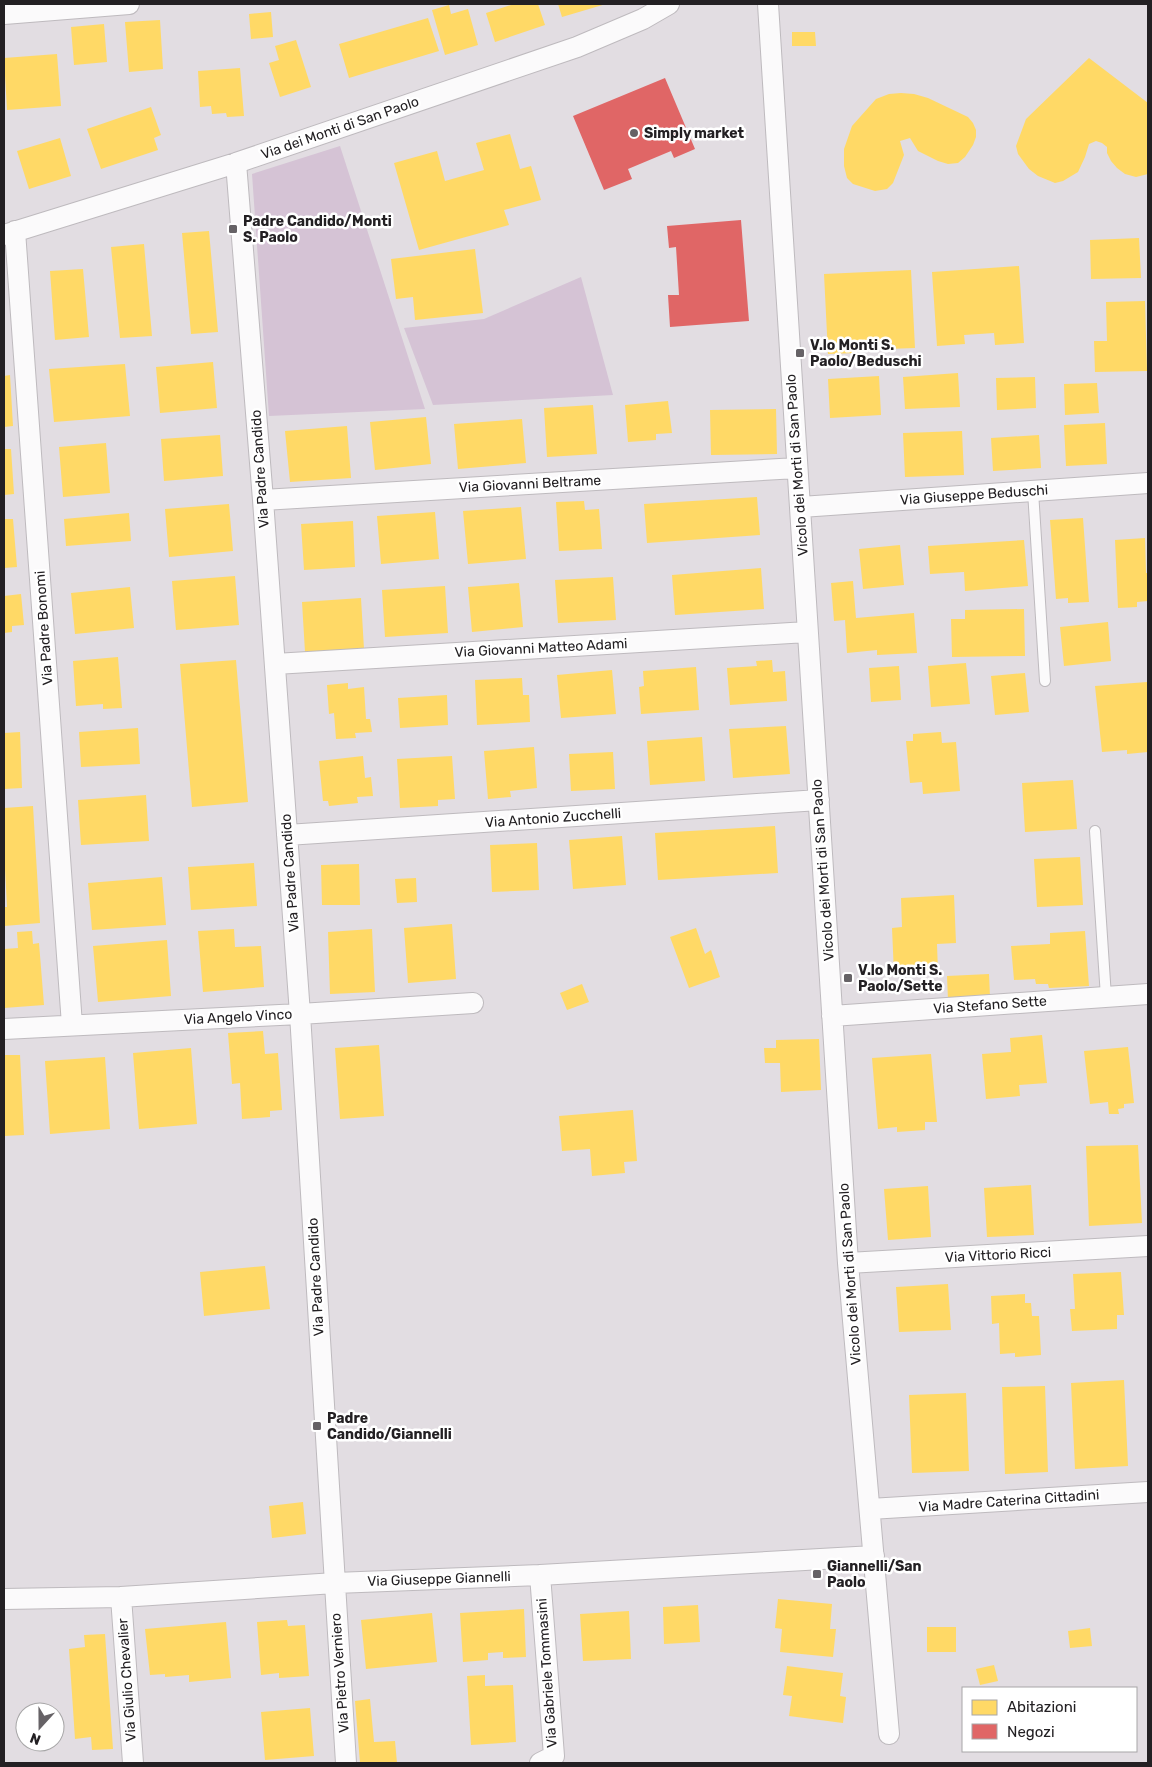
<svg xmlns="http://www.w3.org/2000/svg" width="1152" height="1767" viewBox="0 0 1152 1767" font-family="Rubik,sans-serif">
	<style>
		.green { fill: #d5c3d5 }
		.homes { fill: #ffd966 }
		.shops { fill: #e06666 }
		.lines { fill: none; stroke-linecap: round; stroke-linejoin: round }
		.service-casing { stroke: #bebabe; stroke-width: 12 }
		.minor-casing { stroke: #bebabe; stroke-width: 22 }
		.service { stroke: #fbfafb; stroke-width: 10 }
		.minor { stroke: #fbfafb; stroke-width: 20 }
		.poi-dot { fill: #666266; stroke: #fff; stroke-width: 2 }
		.labels { text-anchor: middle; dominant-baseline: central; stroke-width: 5; stroke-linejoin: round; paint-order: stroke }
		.street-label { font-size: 14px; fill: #232023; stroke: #fff }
		.poi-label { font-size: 14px; font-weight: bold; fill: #232023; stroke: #fff; text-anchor: start }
	</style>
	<rect width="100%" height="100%" fill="#e2dde2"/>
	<!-- green -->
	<path class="green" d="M340,146L425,409L269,416L252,174Z
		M581,277L613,395L433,405L404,328L484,319Z"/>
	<!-- homes -->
	<path class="homes" d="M514,4H538L545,25L495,42L486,13Z
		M558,4H606L562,17Z
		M449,5L451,14L468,9L478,45L445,55L432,10Z
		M271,12L273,37L251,39L249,14Z
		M428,18L439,51L349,78L339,44Z
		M160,20L163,69L129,72L125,22Z
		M104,24L107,62L74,65L71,27Z
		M792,32H815L816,46H792Z
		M296,40L311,87L280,97L269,63L279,60L275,46Z
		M57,54L61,106L7,110L4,58Z
		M1089,58L1148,103V174L1136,177L1125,174L1117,168L1111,161L1107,153V147L1102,143L1096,141L1089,144L1085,157L1078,172L1063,181L1055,183L1038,176L1029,169L1018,154L1016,146L1026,119Z
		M240,68L244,116L227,117L226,113L212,114L211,106L200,107L198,71Z
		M901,93L914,94L928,98L968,117L973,123L976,130V137L973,145L965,157L958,163L948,164L938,161L918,151L910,138L900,141L904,155L893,183L887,189L875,191L853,184L847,178L844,166V149L852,126L876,99L889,94Z
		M151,107L161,135L154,138L158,150L101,169L87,129Z
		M510,134L520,169L531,166L541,200L504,210L509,225L419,250L394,163L437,151L445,181L484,170L476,143Z
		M60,138L71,176L29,189L17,151Z
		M209,231L218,332L191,334L182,233Z
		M1139,238L1141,278L1091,279L1090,240Z
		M144,244L152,336L120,338L111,247Z
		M475,249L483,313L415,320L413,297L396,299L391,259Z
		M1019,266L1024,343L995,345L994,333L964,335L965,344L937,346L932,272Z
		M83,269L89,337L55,340L50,271Z
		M911,270L915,348L887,349V342L856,343V353L828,354L824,274Z
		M1145,301L1147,371L1095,372L1094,341H1107L1106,302Z
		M213,362L217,408L160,413L156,367Z
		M125,364L130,416L54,422L49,369Z
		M958,373L960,407L905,409L903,377Z
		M10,375L13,426L4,427V376Z
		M879,376L881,415L830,418L828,379Z
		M1035,377L1036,408L997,410L996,378Z
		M1097,383L1099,413L1065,415L1064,384Z
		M668,401L672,433L656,434V440L628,442L625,405Z
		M593,405L597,454L547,457L544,408Z
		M776,409L777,454L711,455L710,410Z
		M426,417L431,464L375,470L370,422Z
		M522,419L526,463L458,469L454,424Z
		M1105,423L1107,464L1066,466L1064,425Z
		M347,426L351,478L290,482L285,431Z
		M962,431L964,475L905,477L903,433Z
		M220,435L223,476L164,481L161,439Z
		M1039,435L1041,468L993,471L991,438Z
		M106,443L110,493L63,497L59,447Z
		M4,449H11L14,494L4,495Z
		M757,497L760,535L647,543L644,504Z
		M584,501L585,510L599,509L602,549L559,551L556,502Z
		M229,504L233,551L169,557L165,509Z
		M521,507L526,559L468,564L463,511Z
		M435,512L439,559L381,564L377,516Z
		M129,513L131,541L66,546L64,519Z
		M1083,518L1089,602L1068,603V598L1056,599L1050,520Z
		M4,519H13L17,567L4,568Z
		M353,521L355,567L304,570L301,524Z
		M1145,538L1146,573H1148V601L1137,602V607L1118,608L1115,540Z
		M1024,540L1028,586L965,591L964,572L930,574L928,546Z
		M900,545L904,585L863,589L859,549Z
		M761,568L764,609L675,615L672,575Z
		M235,576L239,625L176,630L172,581Z
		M613,577L616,620L558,623L555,580Z
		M853,581L856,618L914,613L917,653L877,655V650L847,653L845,620L834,621L831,583Z
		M519,583L523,627L472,632L468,587Z
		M445,586L448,633L385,637L382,590Z
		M130,587L134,628L75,634L71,593Z
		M21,594L24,625L12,626V632L4,633V596Z
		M361,598L364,649L305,652L302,602Z
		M1024,609L1025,656L952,657L951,619H965V610Z
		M1108,622L1111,661L1064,666L1060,627Z
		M118,657L122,708L103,709V704L76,706L73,661Z
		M236,660L248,802L192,807L180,664Z
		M772,660L773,672L785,671L787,701L730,705L727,668L757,666L756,661Z
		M966,663L970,704L931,707L928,666Z
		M899,666L901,700L871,702L869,668Z
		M696,667L699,710L641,714L639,687L644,686L643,671Z
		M612,670L616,714L561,718L557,675Z
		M1025,673L1029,712L995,715L991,676Z
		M522,678L523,695H529L530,722L477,725L475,680Z
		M1147,682L1148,752L1127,754V750L1102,752L1095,686Z
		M348,683V689L364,687L366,719H370L372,732L355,733L356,738L336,739L334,713L329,714L327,685Z
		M447,695L448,725L400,728L398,698Z
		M786,726L790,774L733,778L729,729Z
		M138,728L140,764L81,767L79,732Z
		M20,732L22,788L4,789V733Z
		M941,732L942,743L956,742L960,791L923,794L922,782L910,783L906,741H913V734Z
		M702,737L705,781L650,785L647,741Z
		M534,747L537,788L510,791L511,797L488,799L484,751Z
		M613,752L615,789L571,791L569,754Z
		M363,756L365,778L371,777L373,796L357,797L358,803L329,806L328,801H323L319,761Z
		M452,756L455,799L438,800V806L400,808L397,759Z
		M1073,780L1077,829L1025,832L1022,783Z
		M146,795L149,841L81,845L78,800Z
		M33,806L40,923L4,926V907H7L4,850V808Z
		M775,826L778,873L658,880L655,833Z
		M622,836L626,885L573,889L569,840Z
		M537,843L539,890L492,892L490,845Z
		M1080,857L1083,905L1037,907L1034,859Z
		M254,863L257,906L191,910L188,867Z
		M359,864L360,905H322L321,865Z
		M162,877L166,925L92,930L88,883Z
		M416,878L417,902L397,903L395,879Z
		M954,895L956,943L937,944L938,972L894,974L892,928L902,927L901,898Z
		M452,924L456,979L408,983L404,928Z
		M696,928L705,954L711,950L720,977L689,988L670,937Z
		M234,929L235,947L261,946L264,987L203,992L198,931Z
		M372,929L375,992L330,994L328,932Z
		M32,931L33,944L39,943L44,1005L4,1008V949L18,948L17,932Z
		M1085,931L1089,986L1049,988L1048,984H1036L1035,979L1014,980L1011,946L1050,944V933Z
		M167,940L171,996L98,1002L93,946Z
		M989,974L990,997L948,1000L947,976Z
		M582,984L589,1002L567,1010L560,993Z
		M263,1031L265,1054L278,1053L282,1110L270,1111V1117L242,1119L240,1083L232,1084L228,1033Z
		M1042,1035L1047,1083L1019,1085L1020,1096L986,1099L982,1054L1011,1052L1010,1038Z
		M819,1039L821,1090L781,1092L780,1063H765L764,1048H776V1040Z
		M379,1045L384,1116L340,1119L335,1048Z
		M1128,1047L1134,1103L1124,1104V1108L1118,1109L1119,1114H1109L1108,1102L1090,1104L1084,1051Z
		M191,1048L197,1124L139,1129L133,1053Z
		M931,1054L937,1122H925V1130L897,1132V1127L878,1129L872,1058Z
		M4,1055H20L24,1135L4,1136Z
		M105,1057L110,1129L50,1134L45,1061Z
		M633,1110L637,1161L624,1162L625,1173L592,1176L590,1149L562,1151L559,1116Z
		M1138,1145L1142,1223L1089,1226L1086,1146Z
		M1031,1185L1034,1235L987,1237L984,1188Z
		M928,1186L931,1237L888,1240L884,1189Z
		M265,1266L270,1309L204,1316L200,1272Z
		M1121,1272L1124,1315H1117V1329L1072,1331L1070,1309H1075L1073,1274Z
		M948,1284L951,1330L899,1332L896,1287Z
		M1025,1294V1303H1031L1032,1316H1039L1041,1355L1015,1357V1353L1000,1354L999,1323L992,1324L991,1296Z
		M1124,1380L1128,1466L1075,1469L1071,1383Z
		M1045,1386L1048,1472L1005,1474L1002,1387Z
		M966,1393L969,1471L912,1473L909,1395Z
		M303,1502L306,1534L272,1538L269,1506Z
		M778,1599L832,1604L830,1629H836L833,1657L780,1652L782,1629L775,1628Z
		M698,1605L700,1642L664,1644L663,1607Z
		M524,1609L526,1657L503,1658V1652L488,1653V1660L463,1662L460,1613Z
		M629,1611L631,1659L583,1661L580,1614Z
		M432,1613L437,1662L366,1669L361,1620Z
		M287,1620L288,1626L305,1625L309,1676L279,1678V1673L261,1675L257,1622Z
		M226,1622L231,1678L189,1682V1675L165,1677V1674L150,1675L145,1629Z
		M927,1627H956V1652H927Z
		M1090,1628L1092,1646L1070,1648L1068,1631Z
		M105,1634L113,1749L92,1750L91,1737L75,1739L69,1649L85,1647L84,1635Z
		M994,1665L998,1681L980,1685L976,1669Z
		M787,1666L843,1673L840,1696L846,1697L843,1723L789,1716L792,1696L783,1695Z
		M485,1675V1686L513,1685L516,1742L471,1745L467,1676Z
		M370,1699L374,1742L395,1741L397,1763H360L355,1701Z
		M310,1708L314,1756L265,1760L261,1712Z"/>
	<!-- shops -->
	<path class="shops" d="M665,78L695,149L674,158L671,151L628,169L632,179L604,190L573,116Z
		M741,220L749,321L670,327L668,295H679L676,247L669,248L667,226Z"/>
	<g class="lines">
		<!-- service casing -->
		<g class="service-casing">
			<path id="service" d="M1033,491L1045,681
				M1095,831L1106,997"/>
		</g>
		<!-- minor casing -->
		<g class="minor-casing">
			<path id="minor" d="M768,4L848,1263L889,1734
				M4,14L129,4
				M236,163L263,500L300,1014L346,1763
				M15,231L72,1025
				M4,235L236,163L577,47L643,19L669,4
				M263,500L797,468
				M801,507L1148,483
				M275,664L807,632
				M287,835L819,800
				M832,1016L1148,994
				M4,1029L300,1014L473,1003
				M848,1263L1148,1246
				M870,1509L1148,1492
				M540,1575L554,1756L540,1763
				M121,1597L133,1763
				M4,1599L121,1597L335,1583L540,1575L874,1556"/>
		</g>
		<!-- service -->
		<use href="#service" class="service"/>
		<!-- minor -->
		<use href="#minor" class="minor"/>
	</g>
	<!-- markers -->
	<g class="poi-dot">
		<circle cx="634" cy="133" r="5"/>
		<rect x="228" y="224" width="10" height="10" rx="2.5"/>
		<rect x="795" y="348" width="10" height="10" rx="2.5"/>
		<rect x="843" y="973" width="10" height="10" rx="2.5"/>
		<rect x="312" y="1421" width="10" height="10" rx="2.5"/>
		<rect x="812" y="1569" width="10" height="10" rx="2.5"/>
	</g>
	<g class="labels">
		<!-- street labels -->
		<g class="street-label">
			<text transform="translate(340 128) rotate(-19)">Via dei Monti di San Paolo</text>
			<text transform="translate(797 465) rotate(-94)">Vicolo dei Morti di San Paolo</text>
			<text transform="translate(260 469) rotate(-94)">Via Padre Candido</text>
			<text transform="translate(530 484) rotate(-3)">Via Giovanni Beltrame</text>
			<text transform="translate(974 495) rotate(-4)">Via Giuseppe Beduschi</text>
			<text transform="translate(44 628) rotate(-94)">Via Padre Bonomi</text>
			<text transform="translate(541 648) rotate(-3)">Via Giovanni Matteo Adami</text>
			<text transform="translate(553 818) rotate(-4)">Via Antonio Zucchelli</text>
			<text transform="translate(823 870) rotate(-94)">Vicolo dei Morti di San Paolo</text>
			<text transform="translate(290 873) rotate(-94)">Via Padre Candido</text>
			<text transform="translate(990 1005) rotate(-4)">Via Stefano Sette</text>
			<text transform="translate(238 1017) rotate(-3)">Via Angelo Vinco</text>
			<text transform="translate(998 1255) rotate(-3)">Via Vittorio Ricci</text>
			<text transform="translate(850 1274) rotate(-94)">Vicolo dei Morti di San Paolo</text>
			<text transform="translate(316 1277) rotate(-93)">Via Padre Candido</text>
			<text transform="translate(1009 1501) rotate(-4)">Via Madre Caterina Cittadini</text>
			<text transform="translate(439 1579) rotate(-2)">Via Giuseppe Giannelli</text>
			<text transform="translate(340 1673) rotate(-94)">Via Pietro Verniero</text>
			<text transform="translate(547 1673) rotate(-94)">Via Gabriele Tommasini</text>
			<text transform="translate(127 1680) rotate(-94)">Via Giulio Chevalier</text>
		</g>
		<!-- poi labels -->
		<g class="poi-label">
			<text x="644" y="133">Simply market</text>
			<text x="243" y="221">Padre Candido/Monti<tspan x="243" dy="16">S. Paolo</tspan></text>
			<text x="810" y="345">V.lo Monti S.<tspan x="810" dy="16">Paolo/Beduschi</tspan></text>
			<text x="858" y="970">V.lo Monti S.<tspan x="858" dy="16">Paolo/Sette</tspan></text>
			<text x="327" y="1418">Padre<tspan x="327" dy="16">Candido/Giannelli</tspan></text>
			<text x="827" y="1566">Giannelli/San<tspan x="827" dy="16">Paolo</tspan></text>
		</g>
	</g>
	<!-- border -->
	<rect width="1152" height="1767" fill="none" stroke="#232023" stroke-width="10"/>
	<!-- legend -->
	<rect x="962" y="1687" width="175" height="65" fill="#ffffff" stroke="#a7a6a7"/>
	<rect x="972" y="1700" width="25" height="15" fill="#ffd966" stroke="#a7a6a7"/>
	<text x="1007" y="1712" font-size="15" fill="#232023">Abitazioni</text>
	<rect x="972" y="1724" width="25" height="15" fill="#e06666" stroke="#a7a6a7"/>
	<text x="1007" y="1737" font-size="15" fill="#232023">Negozi</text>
	<!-- north arrow -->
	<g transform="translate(40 1727) rotate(201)"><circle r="24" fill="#ffffff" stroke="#a7a6a7"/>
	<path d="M0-4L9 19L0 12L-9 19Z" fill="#666266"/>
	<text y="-8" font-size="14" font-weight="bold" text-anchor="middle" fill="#232023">N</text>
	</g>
</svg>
